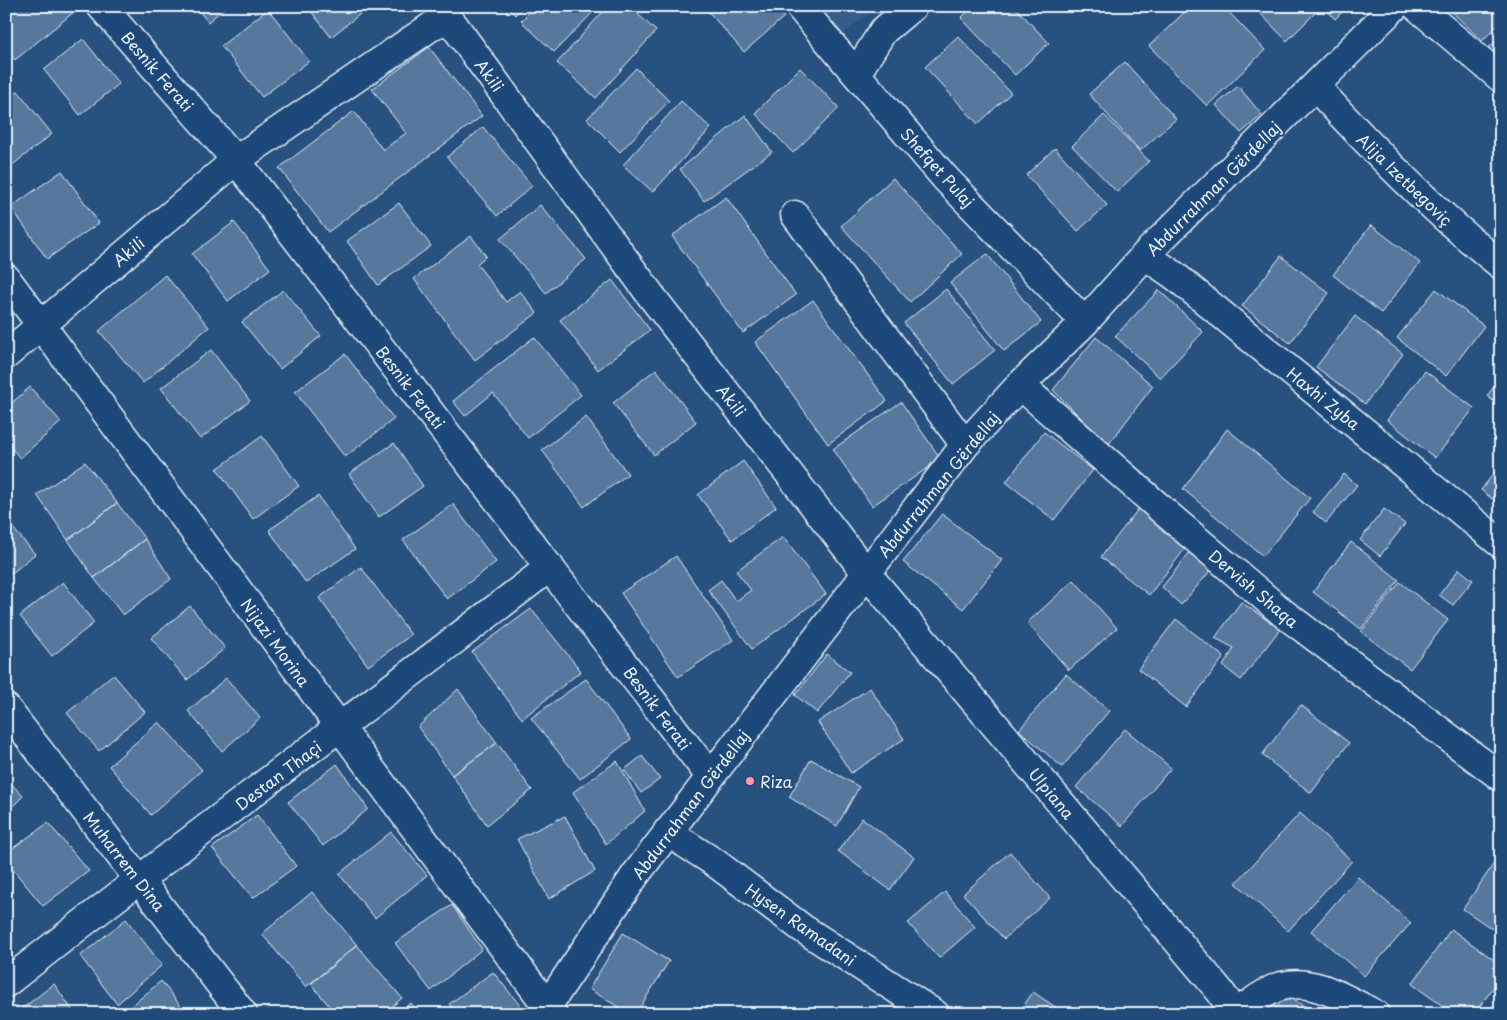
<svg xmlns="http://www.w3.org/2000/svg" width="1507" height="1020" viewBox="0 0 1507 1020" font-family="'Playpen Sans',sans-serif">
	<style>
		.built { fill: #355d88 }
		.building { fill: #57789d; stroke: #e8f1f8 }
		.lines { fill: none; stroke-linecap: round; stroke-linejoin: round }
		.street-casing { stroke: #e8f1f8; stroke-width: 31 }
		.street { stroke: #1f4a7a; stroke-width: 28 }
		.poi-dot { fill: #ff9aa2; stroke: #1f4a7a; stroke-width: 2 }
		.labels { text-anchor: middle; dominant-baseline: central; stroke-width: 4; stroke-linejoin: round; paint-order: stroke }
		.street-label { font-size: 16px; fill: #e8f1f8; stroke: #1f4a7a }
		.poi-label { font-size: 16px; fill: #e8f1f8; stroke: #1f4a7a; text-anchor: start }
	</style>
	<rect width="100%" height="100%" fill="#27517f"/>
	<filter id="ink" filterUnits="userSpaceOnUse"><feTurbulence type="fractalNoise" baseFrequency=".02" numOctaves="2"/><feDisplacementMap in="SourceGraphic" scale="10" xChannelSelector="R" yChannelSelector="G"/><feConvolveMatrix kernelMatrix="1 2 1 2 8 2 1 2 1" color-interpolation-filters="sRGB"/></filter>
	<g filter="url(#ink)">
		<!-- built -->
		<path class="built" d="M811,6H878L839,37Z"/>
		<!-- building -->
		<path class="building" d="M6,6H79L80,7L15,60L6,50Z
			M195,6H227L208,22Z
			M307,6H370L331,37Z
			M506,6H524L515,15Z
			M536,6H599L554,52L521,21Z
			M608,6H629L656,31L596,98L557,63Z
			M710,6H775L784,17L744,52L706,9Z
			M973,6H1014L1049,43L1015,75L961,18Z
			M1191,6H1223L1265,50L1207,106L1149,46Z
			M1253,6H1322L1287,41Z
			M1323,6H1348L1335,19Z
			M1446,6H1501V22L1482,41Z
			M268,9L309,61L262,97L221,46Z
			M958,36L1011,93L978,124L925,67Z
			M1501,37V61L1488,48Z
			M83,39L119,84L80,115L44,70Z
			M429,47L482,116L328,232L279,168L354,111L383,150L406,133L372,89Z
			M1125,62L1176,119L1140,151L1089,94Z
			M636,68L669,101L620,152L587,119Z
			M800,68L839,108L793,153L755,113Z
			M1238,86L1262,115L1241,133L1216,105Z
			M18,91L52,134L6,170V99Z
			M681,101L711,128L653,192L623,165Z
			M745,115L772,152L704,201L680,169Z
			M1104,115L1149,161L1117,192L1072,146Z
			M483,127L532,186L497,216L447,157Z
			M1055,148L1107,205L1078,231L1026,175Z
			M62,171L99,223L47,259L11,207Z
			M893,178L962,254L910,302L841,226Z
			M726,197L796,295L743,333L672,236Z
			M399,203L431,246L378,285L347,241Z
			M540,205L586,259L546,293L500,239Z
			M234,222L270,269L228,301L192,254Z
			M1371,225L1420,263L1381,313L1333,275Z
			M471,236L486,256L477,264L506,302L520,291L537,313L475,360L414,279Z
			M987,254L1041,322L1004,351L950,283Z
			M1281,256L1329,293L1290,343L1242,306Z
			M165,275L209,327L143,383L99,331Z
			M612,280L650,330L598,370L560,320Z
			M946,289L995,350L953,384L904,323Z
			M1436,289L1484,326L1446,376L1397,338Z
			M283,290L321,336L280,369L242,322Z
			M1159,290L1203,332L1160,378L1115,336Z
			M813,300L887,401L828,444L755,342Z
			M1355,316L1403,354L1365,404L1316,367Z
			M534,337L581,395L528,438L493,393L465,416L453,401Z
			M1096,337L1153,386L1108,445L1053,390Z
			M211,350L250,401L200,439L161,388Z
			M345,354L394,419L345,457L295,392Z
			M656,369L696,422L654,455L613,403Z
			M1425,371L1474,408L1435,458L1387,420Z
			M1501,377V407L1487,396Z
			M30,387L61,422L20,458L6,442V408Z
			M901,402L941,459L872,506L833,449Z
			M586,417L628,474L584,507L542,450Z
			M1227,429L1310,498L1263,556L1183,489Z
			M1044,432L1093,470L1054,520L1006,482Z
			M262,436L299,486L253,519L217,469Z
			M394,443L423,486L379,517L349,474Z
			M743,461L776,507L732,540L698,495Z
			M85,462L117,503L68,540L37,495Z
			M1501,464V506L1481,490Z
			M1344,474L1357,485L1326,523L1313,512Z
			M318,496L355,549L306,583L269,530Z
			M117,503L145,539L94,578L68,540Z
			M453,504L496,562L447,599L403,540Z
			M1139,508L1188,545L1149,595L1101,557Z
			M1384,509L1405,524L1380,556L1360,540Z
			M942,514L1002,560L963,609L903,562Z
			M6,520L35,554L6,578Z
			M783,537L826,594L752,649L708,590L721,580L736,601L751,590L736,571Z
			M145,539L171,579L123,615L94,578Z
			M1351,542L1399,580L1361,629L1313,592Z
			M1190,552L1211,570L1181,605L1162,587Z
			M676,556L733,640L678,677L621,593Z
			M361,567L411,635L368,666L319,598Z
			M1459,569L1473,580L1453,605L1439,595Z
			M1074,580L1117,628L1069,670L1027,623Z
			M63,582L94,623L52,656L20,616Z
			M1400,582L1448,620L1410,669L1361,632Z
			M1241,602L1280,629L1241,680L1223,666L1234,648L1215,638Z
			M190,606L225,648L187,680L151,638Z
			M531,609L581,671L522,719L472,652Z
			M1176,619L1224,657L1186,707L1138,669Z
			M827,654L850,672L817,713L795,695Z
			M113,674L145,712L99,751L67,713Z
			M1066,674L1109,711L1062,767L1019,730Z
			M226,678L260,718L222,751L188,711Z
			M586,679L631,739L580,779L531,718Z
			M870,688L904,739L851,773L818,722Z
			M458,689L497,743L452,775L418,727Z
			M1301,705L1349,743L1311,793L1262,755Z
			M159,722L202,770L151,815L109,766Z
			M1125,729L1171,768L1122,826L1076,787Z
			M497,743L532,790L487,825L452,775Z
			M642,756L660,779L641,793L624,770Z
			M811,759L859,787L837,826L789,797Z
			M617,761L645,811L606,844L573,792Z
			M337,764L368,809L323,846L288,802Z
			M6,778L23,796L6,813Z
			M1300,813L1352,861L1288,931L1236,883Z
			M257,815L296,866L253,898L212,848Z
			M565,816L595,871L549,899L517,839Z
			M862,818L914,857L890,890L838,851Z
			M48,823L89,871L43,906L6,861V853Z
			M391,832L427,875L375,918L339,874Z
			M1010,852L1050,898L1004,939L963,894Z
			M1499,856L1501,857V935L1463,909Z
			M1358,877L1411,923L1364,976L1311,931Z
			M312,892L357,945L306,987L262,934Z
			M945,892L975,927L939,958L908,923Z
			M452,905L482,949L431,991L395,943Z
			M126,919L162,965L117,1004L80,956Z
			M1451,929L1501,965V977L1474,1014H1454L1412,984Z
			M623,933L669,961L636,1014H630L589,989Z
			M357,945L402,998L383,1014H336L311,984Z
			M493,972L527,1014H457L449,1004Z
			M161,981L187,1014H122Z
			M54,984L75,1014H15Z
			M1033,992L1066,1014H1018Z
			M1285,996L1321,1014H1272Z
			M411,1003L419,1014H396Z"/>
		<g class="lines">
			<!-- street casing -->
			<g class="street-casing">
				<path id="street" d="M101,6L236,160L710,776
					M799,6L856,74
					M913,6L883,31L856,74L946,179L1085,322
					M1416,6L1501,78
					M1315,86C1373,150 1434,212 1501,265
					M795,215L965,445
					M1145,255L1175,276L1501,544
					M6,278L553,1014
					M6,355L236,160L435,24L446,21L453,24L652,297L867,574L1219,990L1236,1014
					M1020,385L1169,516L1283,613L1501,777
					M6,708L243,1014
					M667,832L714,862L802,928L935,1014
					M6,983C185,842 369,706 550,567
					M1236,1013C1249,1005 1264,992 1278,987C1312,976 1345,999 1375,1014
					M542,1014L636,874L965,445L1020,385L1085,322L1145,255L1395,6"/>
			</g>
			<!-- street -->
			<use href="#street" class="street"/>
		</g>
	</g>
	<!-- markers -->
	<circle class="poi-dot" cx="750" cy="781" r="5"/>
	<g class="labels">
		<!-- street labels -->
		<g class="street-label">
			<text transform="translate(158 71) rotate(49)">Besnik Ferati</text>
			<text transform="translate(490 75) rotate(54)">Akili</text>
			<text transform="translate(938 167) rotate(48)">Shefqet Pulaj</text>
			<text transform="translate(1405 179) rotate(44)">Alija Izetbegoviç</text>
			<text transform="translate(1213 188) rotate(-45)">Abdurrahman Gërdellaj</text>
			<text transform="translate(128 251) rotate(-40)">Akili</text>
			<text transform="translate(411 387) rotate(52)">Besnik Ferati</text>
			<text transform="translate(1324 398) rotate(39)">Haxhi Zyba</text>
			<text transform="translate(732 400) rotate(52)">Akili</text>
			<text transform="translate(938 484) rotate(-51)">Abdurrahman Gërdellaj</text>
			<text transform="translate(1254 588) rotate(40)">Dervish Shaqa</text>
			<text transform="translate(276 642) rotate(54)">Nijazi Morina</text>
			<text transform="translate(658 708) rotate(53)">Besnik Ferati</text>
			<text transform="translate(278 775) rotate(-37)">Destan Thaçi</text>
			<text transform="translate(1052 793) rotate(50)">Ulpiana</text>
			<text transform="translate(690 804) rotate(-53)">Abdurrahman Gërdellaj</text>
			<text transform="translate(125 861) rotate(52)">Muharrem Dina</text>
			<text transform="translate(801 924) rotate(35)">Hysen Ramadani</text>
		</g>
		<!-- poi labels -->
		<g class="poi-label">
			<text x="760" y="781">Riza</text>
		</g>
	</g>
	<!-- margin -->
	<rect width="1507" height="1020" fill="none" stroke="#1f4a7a" stroke-width="25"/>
	<rect x="12" y="12" width="1482" height="995" fill="none" stroke="#e8f1f8" stroke-width="2" filter="url(#ink)"/>
</svg>
